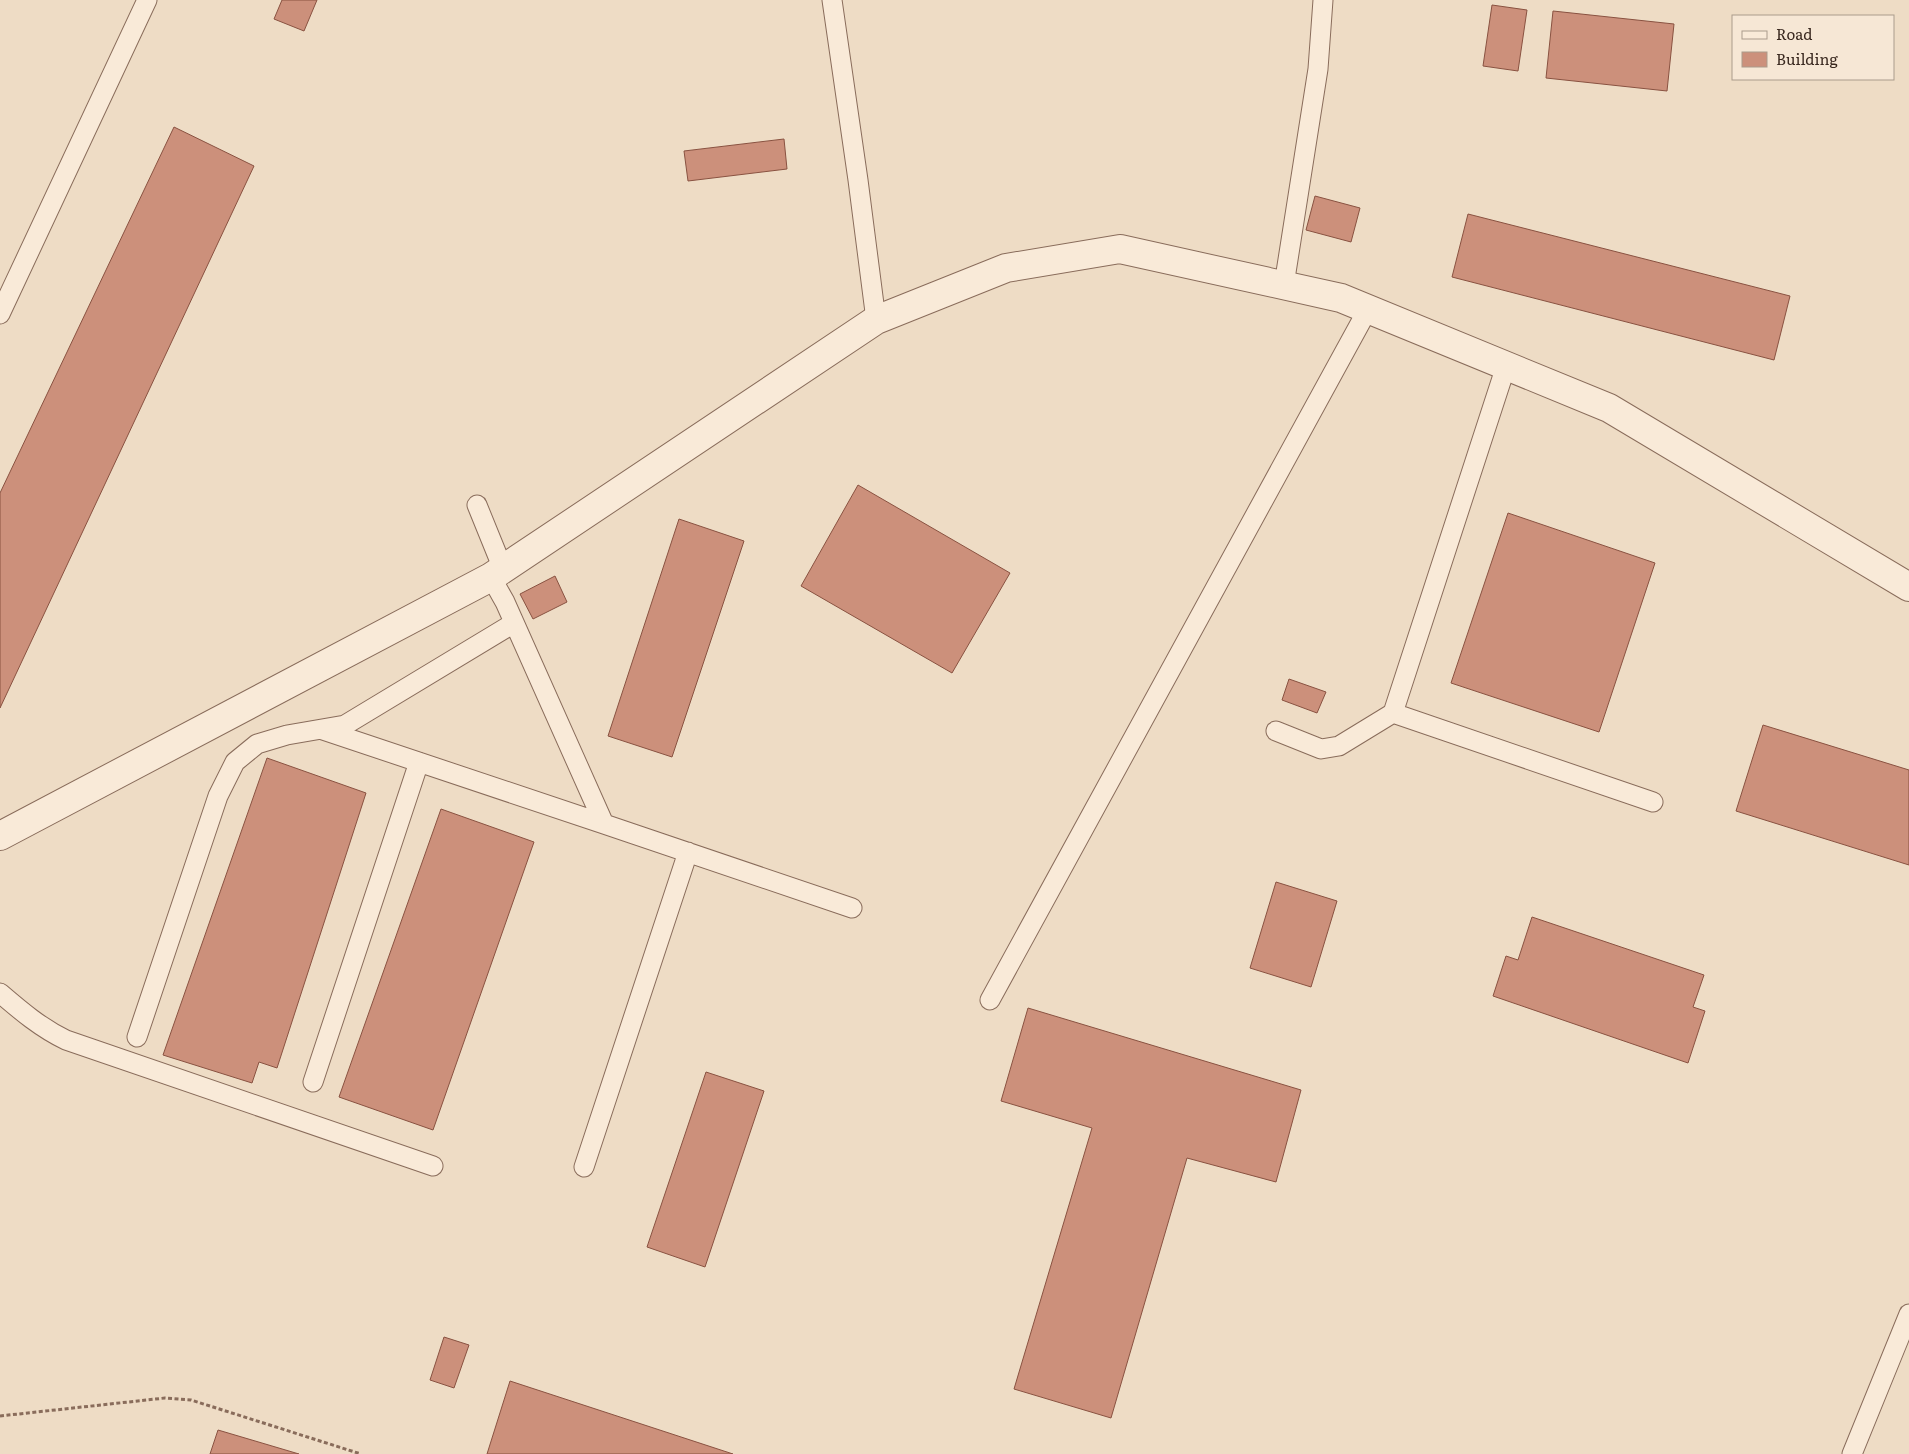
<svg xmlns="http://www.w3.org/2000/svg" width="1909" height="1454" viewBox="0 0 1909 1454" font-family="Literata,serif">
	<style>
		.building { fill: #cc907b; stroke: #895241 }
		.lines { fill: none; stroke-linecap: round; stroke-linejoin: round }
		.lane-casing { stroke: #896c5b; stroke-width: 21 }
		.street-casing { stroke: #896c5b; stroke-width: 30 }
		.path { stroke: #896c5b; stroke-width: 3; stroke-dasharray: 4 2.5; stroke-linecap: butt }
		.lane { stroke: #f9ead8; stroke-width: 19 }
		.street { stroke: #f9ead8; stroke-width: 28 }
	</style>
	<rect width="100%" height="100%" fill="#eedcc5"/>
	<!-- building -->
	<path class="building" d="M282,0H317L304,31L274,19Z
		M1492,5L1527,10L1518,71L1483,66Z
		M1553,11L1674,24L1667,91L1546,78Z
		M174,127L254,166L0,708V493Z
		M784,139L787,169L688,181L684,151Z
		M1315,196L1360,208L1351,242L1306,230Z
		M1468,214L1790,296L1774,360L1452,277Z
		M858,485L1010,573L952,673L801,586Z
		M1508,513L1655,563L1599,732L1451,683Z
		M679,519L744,541L672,757L608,736Z
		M555,576L567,602L533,619L520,594Z
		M1289,679L1326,692L1317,713L1282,700Z
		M1763,725L1909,770V865L1736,811Z
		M267,758L366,793L277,1068L259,1062L252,1083L163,1055Z
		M441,809L534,842L433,1130L339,1097Z
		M1276,882L1337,901L1311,987L1250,968Z
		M1532,917L1704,975L1693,1007L1705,1011L1688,1063L1493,996L1506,956L1518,960Z
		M1028,1008L1301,1090L1276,1182L1187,1158L1111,1418L1014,1389L1092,1128L1001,1101Z
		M706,1072L764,1091L705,1267L647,1247Z
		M444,1337L469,1345L454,1388L430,1380Z
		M510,1381L733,1454H487Z
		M218,1430L299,1454H210Z"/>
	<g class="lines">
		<!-- lane casing -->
		<g class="lane-casing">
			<path id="lane" d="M832,0L858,180L876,320
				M1284,285L1318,69L1323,0
				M0,314L147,0
				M1506,366L1393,713L1653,802
				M477,505L503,569
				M491,577L505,602L604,824L852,908
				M323,730L604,824
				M1276,731L1321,749L1339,746L1393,713
				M0,993C21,1011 41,1028 66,1040L433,1166
				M990,1000L1368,309
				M137,1037L218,796L235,762L257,744L287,735L345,725L514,623
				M313,1082L419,762
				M584,1167L688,852
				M1852,1454L1909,1314"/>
		</g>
		<!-- street casing -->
		<g class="street-casing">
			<path id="street" d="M0,836L491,577L876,320L1006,268L1120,249L1341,298L1609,408L1909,587"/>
		</g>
		<!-- path -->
		<path class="path" d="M0,1416L165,1398L191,1400L361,1454"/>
		<!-- lane -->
		<use href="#lane" class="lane"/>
		<!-- street -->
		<use href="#street" class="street"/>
	</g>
	<!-- legend -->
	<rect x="1732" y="15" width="162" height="65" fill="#f6e7d5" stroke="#aa9b8c"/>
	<rect x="1742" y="31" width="25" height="8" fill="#f9ead8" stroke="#aa9b8c"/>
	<text x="1776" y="40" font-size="15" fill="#39281f">Road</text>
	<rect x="1742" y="52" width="25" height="15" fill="#cc907b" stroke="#aa9b8c"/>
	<text x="1776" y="65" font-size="15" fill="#39281f">Building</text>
</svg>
